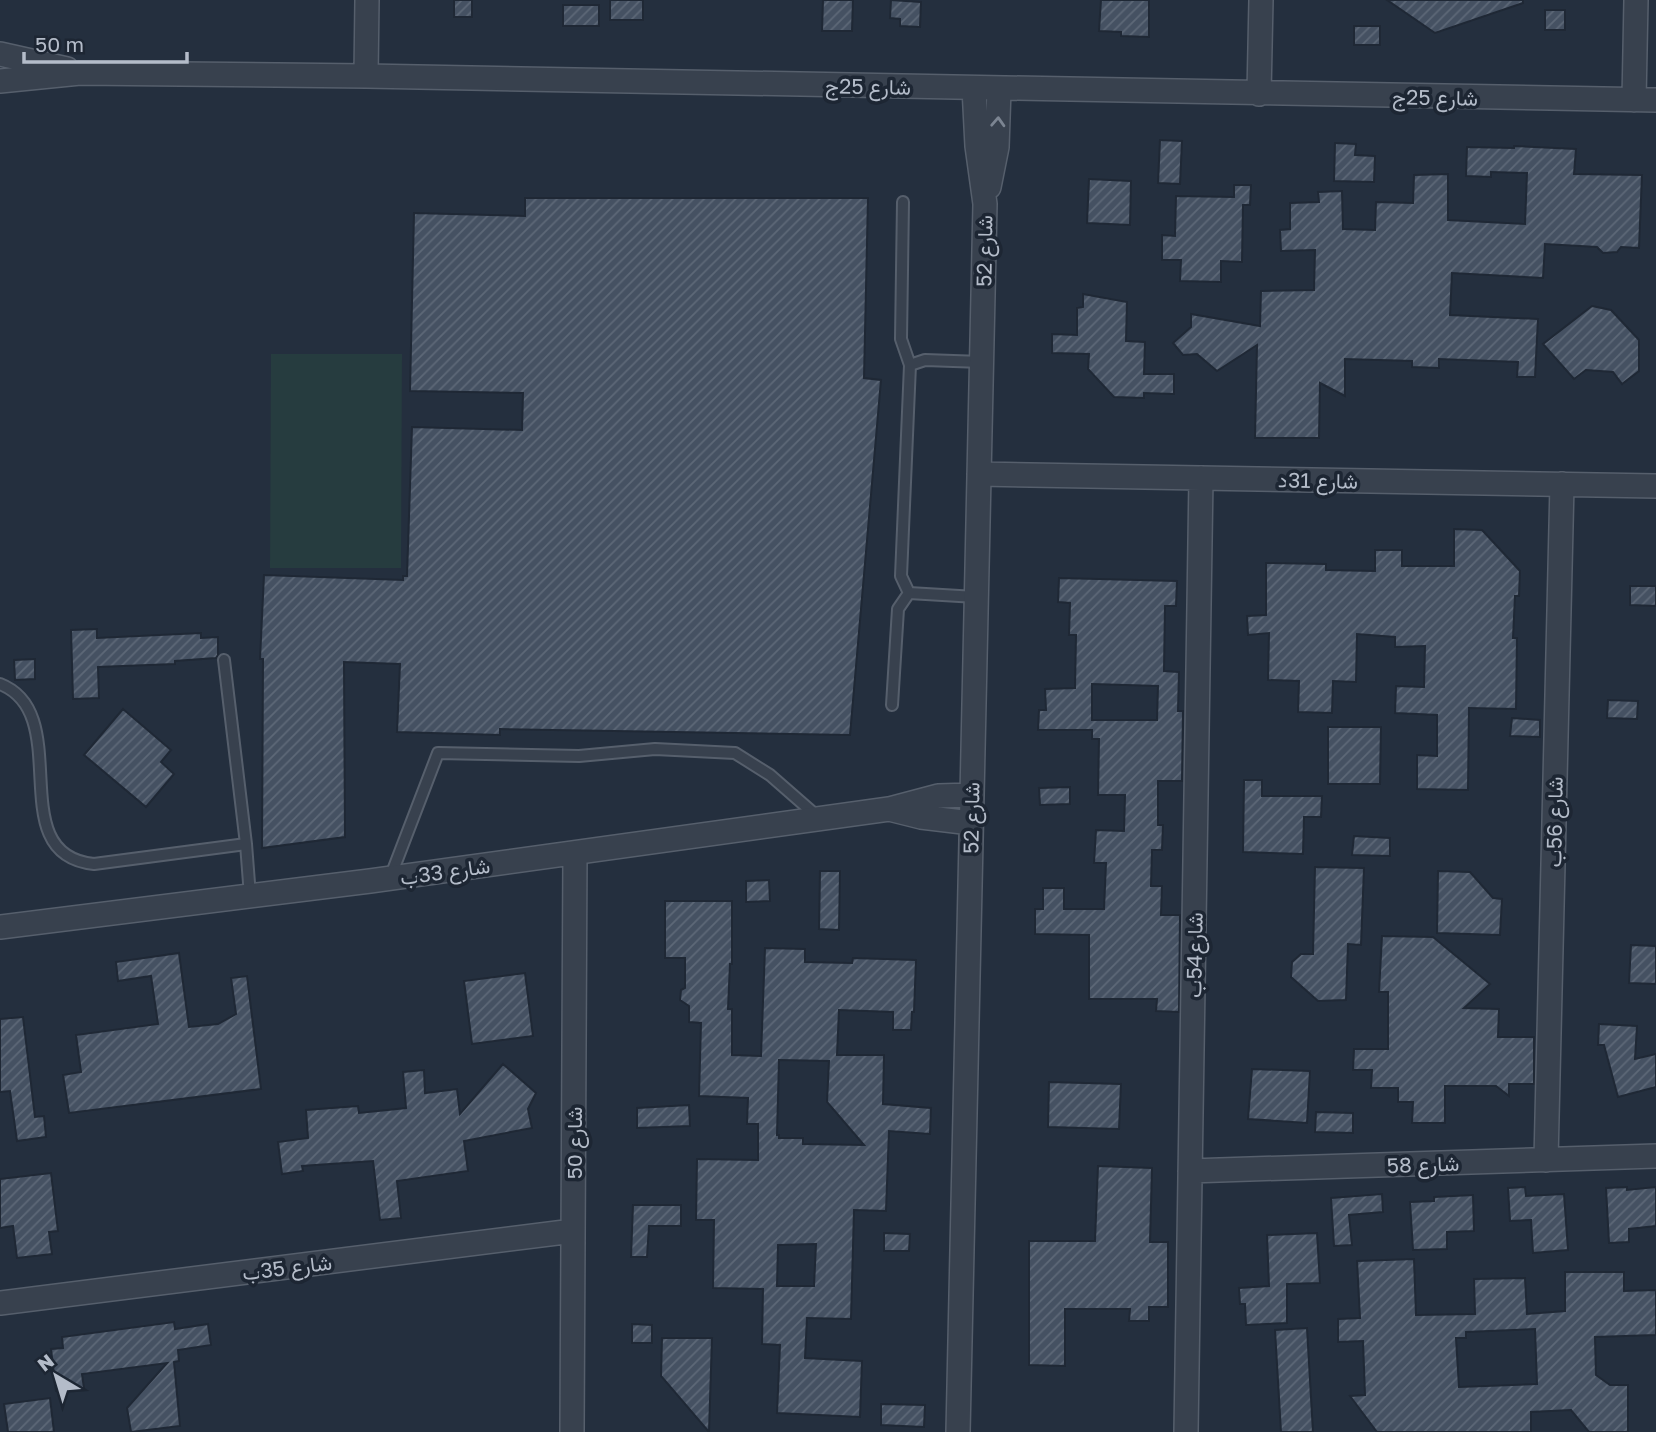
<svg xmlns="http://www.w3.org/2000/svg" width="1656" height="1432" viewBox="0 0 1656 1432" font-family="'Golos Text',Vazirmatn,sans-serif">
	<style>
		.park { fill: #263c3f }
		.building { fill: url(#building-hatch); stroke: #1f2835; stroke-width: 2; fill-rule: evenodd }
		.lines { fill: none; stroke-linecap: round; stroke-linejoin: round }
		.service-casing { stroke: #565f6c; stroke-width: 14 }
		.minor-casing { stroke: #565f6c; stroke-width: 26 }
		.service { stroke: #38414e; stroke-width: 10 }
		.minor { stroke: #38414e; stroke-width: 23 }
		.oneway { stroke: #7c8592 }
		.labels { text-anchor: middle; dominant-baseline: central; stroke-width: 7; stroke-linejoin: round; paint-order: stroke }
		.street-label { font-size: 21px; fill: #b4bcc9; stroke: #1d2633 }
	</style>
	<defs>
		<pattern id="building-hatch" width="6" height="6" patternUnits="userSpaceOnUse" patternTransform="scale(1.75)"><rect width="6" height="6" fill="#455162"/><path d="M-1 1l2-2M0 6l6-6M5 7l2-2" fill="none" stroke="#5d6877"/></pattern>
	</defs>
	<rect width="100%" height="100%" fill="#242f3e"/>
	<!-- park -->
	<path class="park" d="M271,354H402L401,568H270Z"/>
	<!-- building -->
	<path class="building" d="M454,0H472V17H454Z
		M610,0H643V20H610Z
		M823,0H853L852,31H822Z
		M891,0L921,2L920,27L900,26V19L890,18Z
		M1101,0H1149V37L1121,36V32L1099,31Z
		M1387,0H1523V3L1435,33Z
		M563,5H599V26H563Z
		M1545,10H1565V30H1545Z
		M1354,26H1380V45H1354Z
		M1160,140L1182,141L1180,184L1158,183Z
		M1335,143L1356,144L1355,155L1375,156L1374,182L1334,181Z
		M1514,146L1576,149L1574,174L1642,175L1639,248L1621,247L1617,252L1603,253L1597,247L1545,244L1543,278L1452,273L1450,315L1538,319L1535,377H1517L1518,362L1439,359V368L1412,367V361L1345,359V396L1320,383L1319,438H1255L1257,345L1217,371L1197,354L1183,355L1173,343L1191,327V314L1260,326L1261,291L1314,290L1315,250L1281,251L1280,230L1290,229V203L1319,202L1318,192L1342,191L1343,229L1375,230L1376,202L1413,203L1414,175L1448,174V220L1525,224L1527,173L1491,172V177L1466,176L1467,147L1514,148Z
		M1089,179L1131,181L1130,225L1087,223Z
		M1234,185H1251L1250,205H1243L1242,262L1221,261V282L1180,281L1181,260H1162V235L1175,236L1176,196L1234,197Z
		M525,198H868L864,378L881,380L850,735L500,729V735L397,732L400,664L344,662L345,837L262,848L263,659H260L264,575L403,580V576H407L412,427L522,430L523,393L410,391L414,213L525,216Z
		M1083,294L1127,302L1126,341L1145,342L1144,374H1174V394L1144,393V398L1114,397L1088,369L1089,354L1052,353V334L1077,335V308L1083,307Z
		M1592,306L1611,310L1639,340V371L1622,384L1613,372L1586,370L1574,379L1543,344Z
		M1454,529L1482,530L1520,571L1519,596H1515L1513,638H1517L1516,709L1469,708L1468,790L1417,789V755L1437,756V715L1395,713L1396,686L1424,687L1425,646L1395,647V637L1357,634L1356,682L1333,681L1332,713L1298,712L1299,681L1268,680L1269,633L1248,635L1247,616L1266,615V563L1326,564V570L1375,571V550H1402V566H1454Z
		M1059,578L1177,581L1176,606H1165L1164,671L1179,672L1178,711H1183L1182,781H1158V825H1163L1162,850H1152L1151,886H1162L1161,915H1180L1179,1012L1156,1011L1157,999H1089V935L1035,934V909H1043V888H1064V909H1104L1106,863H1094L1096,830L1124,831L1125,795H1098L1099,739H1092V730H1038L1039,710H1046L1045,689L1075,688L1076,635H1069L1070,603L1058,602ZM1092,684L1158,686L1157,720H1092Z
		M1630,586H1656V606L1630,605Z
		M97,629V638L201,633V638L218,637V655L216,658L175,661V664L98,667L99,698L73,699L71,630Z
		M35,659V679L15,680L14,660Z
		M1608,700L1638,701L1637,719L1607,718Z
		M123,709L171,750L161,762L174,774L146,807L84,755Z
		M1512,718L1540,720V737L1510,736Z
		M1328,727H1381L1380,784H1328Z
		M1244,780H1262V796H1322L1321,817H1304L1303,854L1243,852Z
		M1070,787V804L1040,805L1039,788Z
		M1354,836L1390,838V856L1352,855Z
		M1315,867L1364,868L1361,945L1348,944L1346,1000L1318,1001L1291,977L1292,962L1301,954H1313Z
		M820,871H840L839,930L819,929Z
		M1438,871L1470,872L1493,898L1502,899L1500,935L1437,933Z
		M769,880L770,901L746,902V881Z
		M665,901H732V964H730L728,1009H732V1055L761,1056L765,948L805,949V962L852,963L853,958L916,960L914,1012H912L911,1030H893V1012L839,1010L837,1055H884L883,1104L931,1108L930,1134L889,1131L886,1211L854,1210L851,1319L807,1318L805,1358L862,1361L860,1417L777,1413L780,1345L762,1344L763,1289L713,1288L714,1220H696L697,1159L758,1160V1124H747L748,1098L699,1096L701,1023L689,1022V1006L680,1000L681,990L685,988V958H665ZM779,1060L829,1061L827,1102L864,1145L803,1144V1138H779V1135H777ZM816,1244L814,1286H777L778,1245Z
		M1382,936L1433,937L1490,984L1464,1008L1499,1009L1498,1037H1534V1084H1509V1096L1496,1086H1445V1123H1412L1413,1102H1398V1088H1371L1372,1070H1353L1354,1049H1388V992H1379Z
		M1631,945L1656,946V984L1629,983Z
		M179,953L189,1027L218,1024L236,1014L231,978L247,976L261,1089L69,1113L63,1075L81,1072L76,1035L158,1024L151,976L118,981L116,962Z
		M525,973L533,1036L472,1044L464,981Z
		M23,1017L35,1117L44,1116L46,1137L17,1141L10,1091L0,1092V1019Z
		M1599,1024L1637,1026L1635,1059L1656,1054V1087L1618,1097L1604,1045H1598Z
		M503,1064L536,1093L528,1109L532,1128L464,1141L468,1171L397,1181L401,1218L380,1220L373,1161L302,1166L303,1171L282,1174L278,1142L308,1138L306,1110L358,1106L359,1113L406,1108L403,1072L424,1070L425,1093L457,1089L460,1114Z
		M1252,1069L1310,1071L1307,1123L1248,1119Z
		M1049,1082L1121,1084L1119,1129L1048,1127Z
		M689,1105L690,1126L637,1128V1108Z
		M1316,1112L1353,1113V1133L1315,1132Z
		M1098,1166L1152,1168L1150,1242H1168V1307H1149V1321H1129L1130,1309H1065V1366L1029,1365V1241H1095Z
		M51,1173L58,1231L49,1232L52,1254L17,1258L13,1226L0,1228V1179Z
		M1525,1187L1526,1196L1564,1194L1568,1250L1533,1253L1531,1220L1510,1221L1508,1188Z
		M1627,1187V1190L1656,1187V1226L1629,1229V1242L1609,1243L1606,1188Z
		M1382,1194L1383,1212L1349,1215L1352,1245L1334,1246L1331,1198Z
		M1473,1195L1474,1231L1447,1232V1249L1413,1250L1410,1202L1434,1201V1197Z
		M633,1205H681V1226H649L647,1257H631Z
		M884,1233L910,1234L909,1251H884Z
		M1317,1233L1320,1283L1287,1284V1323L1246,1325L1245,1304H1240L1239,1288L1269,1286L1267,1235Z
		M1414,1259L1416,1315L1475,1314L1474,1279L1525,1278L1527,1314L1565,1311V1272H1624V1291L1656,1290V1335L1595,1337L1596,1375L1610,1385H1628V1432H1589L1571,1410L1531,1412V1432H1377L1350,1396L1365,1395L1363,1341L1338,1342V1319L1360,1318L1357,1261ZM1535,1329L1537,1384L1459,1387L1456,1338H1466V1332Z
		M174,1322L175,1329L208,1324L211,1345L178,1350L179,1361L174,1362L180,1426L131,1432L127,1408L167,1363L82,1374L84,1388L56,1391L51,1349L63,1348L62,1337Z
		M632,1324L652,1325V1343H632Z
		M1307,1328L1313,1432H1281L1275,1330Z
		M662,1338H712L709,1432L661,1376Z
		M50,1398L54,1432H8L4,1404Z
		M881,1404L925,1405L924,1427L881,1425Z"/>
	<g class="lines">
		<!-- service casing -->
		<g class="service-casing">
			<path id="service" d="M903,202L901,339L910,365
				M976,597L909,593L901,576L910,365L925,360L982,362
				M224,660L246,844L250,896
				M0,684C77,714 0,855 94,864L246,844
				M892,705L898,609L909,593
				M390,878L438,753L579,756L655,749L735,753L770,775L818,817"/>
		</g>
		<!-- minor casing -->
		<g class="minor-casing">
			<path id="minor" d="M0,54L67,69
				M366,76L367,0
				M0,81L80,73L366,76L1656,100
				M1259,94L1261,0
				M1634,100L1636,0
				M989,187L997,147L999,89
				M979,474L1656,486
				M889,809L921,817L971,823
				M0,927L370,881L889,809L938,796L972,795
				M1546,1160L1562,484
				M1190,1171L1656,1156
				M0,1303L573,1231
				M572,1432L575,853
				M958,1432L985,204L977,146L974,88
				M1186,1432L1201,478"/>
		</g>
		<!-- service -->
		<use href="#service" class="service"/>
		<!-- minor -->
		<use href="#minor" class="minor"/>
	</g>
	<!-- one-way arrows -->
	<defs><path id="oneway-chevron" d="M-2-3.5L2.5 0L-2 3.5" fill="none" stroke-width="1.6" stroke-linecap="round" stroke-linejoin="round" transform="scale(1.75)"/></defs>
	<use class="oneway" href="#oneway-chevron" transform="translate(998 122) rotate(-87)"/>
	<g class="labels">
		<!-- street labels -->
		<g class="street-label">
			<text transform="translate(868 86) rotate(1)">شارع 25ج</text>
			<text transform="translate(1435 97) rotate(1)">شارع 25ج</text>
			<text transform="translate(984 251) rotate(-89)">شارع 52</text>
			<text transform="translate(1318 480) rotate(1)">شارع 31د</text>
			<text transform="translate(971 818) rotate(-89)">شارع 52</text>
			<text transform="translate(1554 822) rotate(-89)">شارع 56ب</text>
			<text transform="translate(445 871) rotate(-8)">شارع 33ب</text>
			<text transform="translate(1194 955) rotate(-89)">شارع54ب</text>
			<text transform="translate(574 1143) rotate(-90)">شارع 50</text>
			<text transform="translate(1423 1164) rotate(-2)">شارع 58</text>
			<text transform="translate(287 1267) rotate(-7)">شارع 35ب</text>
		</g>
	</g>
	<!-- north arrow -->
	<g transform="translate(56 1376) rotate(322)" stroke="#1d2633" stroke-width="5" paint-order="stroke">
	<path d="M0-5L12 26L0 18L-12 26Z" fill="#b4bcc9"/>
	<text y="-10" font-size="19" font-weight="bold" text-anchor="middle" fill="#b4bcc9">N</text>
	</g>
	<!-- scale -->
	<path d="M24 52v10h163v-10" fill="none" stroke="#b4bcc9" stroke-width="3.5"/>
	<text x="35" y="52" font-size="21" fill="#b4bcc9" stroke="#1d2633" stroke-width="5" paint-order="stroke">50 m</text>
</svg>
